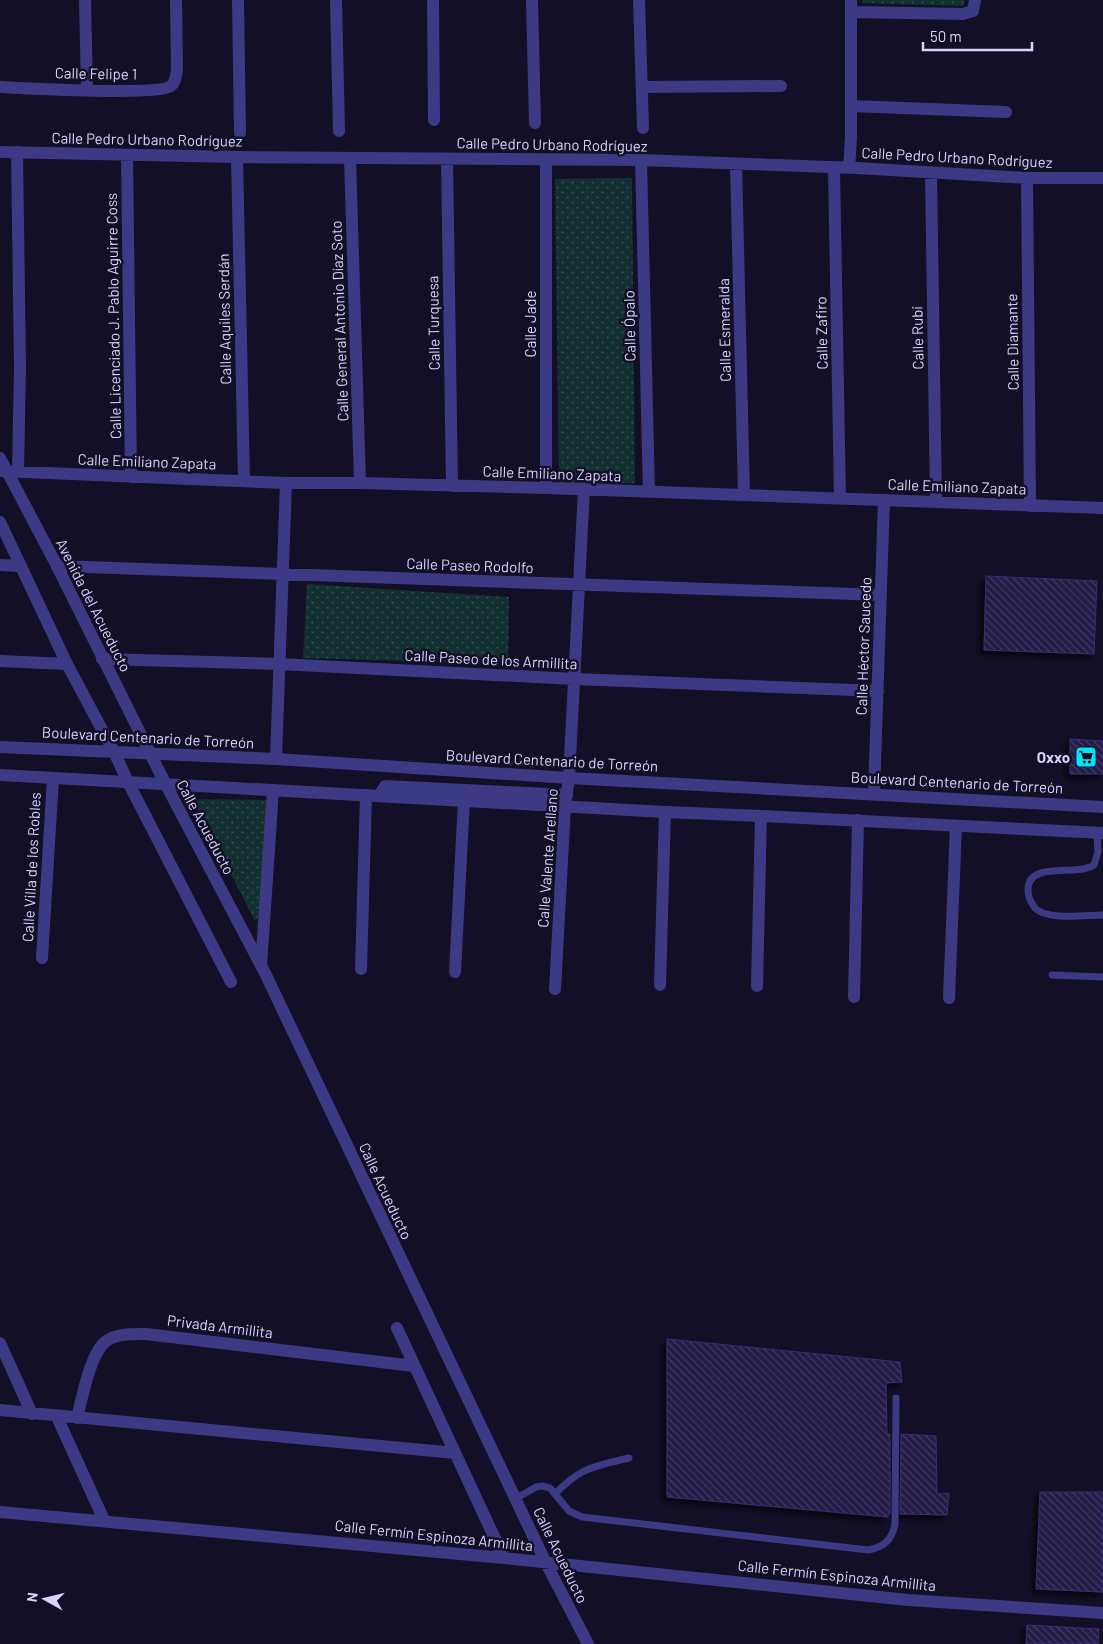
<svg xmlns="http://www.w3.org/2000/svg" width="1103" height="1644" viewBox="0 0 1103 1644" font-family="Barlow,sans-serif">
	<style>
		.park { fill: url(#park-dots) }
		.building { fill: url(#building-back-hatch); stroke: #3b2d73; filter: url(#shadow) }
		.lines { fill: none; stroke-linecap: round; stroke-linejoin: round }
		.service { stroke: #3d3a85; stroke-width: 7 }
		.minor { stroke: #3d3a85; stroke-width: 12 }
		.tertiary { stroke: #3d3a85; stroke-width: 12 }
		.labels { text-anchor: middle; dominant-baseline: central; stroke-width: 5; stroke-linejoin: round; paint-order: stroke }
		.street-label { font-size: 15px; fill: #d9d4ff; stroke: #130f26 }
		.poi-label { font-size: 15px; font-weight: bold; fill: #d9d4ff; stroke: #130f26; text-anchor: end }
	</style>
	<defs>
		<pattern id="park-dots" width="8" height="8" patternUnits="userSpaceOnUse" patternTransform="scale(1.25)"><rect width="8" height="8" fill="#12302f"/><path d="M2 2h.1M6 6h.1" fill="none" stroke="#344d4e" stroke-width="1.8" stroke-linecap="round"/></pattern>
		<pattern id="building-back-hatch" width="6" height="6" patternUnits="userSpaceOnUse" patternTransform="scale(1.25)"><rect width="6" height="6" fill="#241b47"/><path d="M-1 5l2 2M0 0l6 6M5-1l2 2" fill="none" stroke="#433b63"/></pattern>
		<filter id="shadow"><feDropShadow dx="-4.5" dy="4.5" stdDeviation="2.5" flood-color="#0009"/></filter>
	</defs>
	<rect width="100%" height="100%" fill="#130f26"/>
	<!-- park -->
	<path class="park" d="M862,0H964V6L863,3Z
		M632,178L635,483L559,484L555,179Z
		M307,584L509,597L508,664L303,658Z
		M192,799L267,800L260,915L255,921Z"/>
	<!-- building -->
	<path class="building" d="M986,576L1097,581L1094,654L984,650Z
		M1070,739L1103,741V774H1070Z
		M667,1339L900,1362L902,1382L886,1383L887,1434H890V1514H888V1517L667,1497Z
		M901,1434L936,1436L937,1494L949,1493L947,1515L900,1514Z
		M1040,1492H1103V1592L1036,1589Z
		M1027,1625L1099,1629L1098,1644H1026Z"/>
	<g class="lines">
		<!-- service -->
		<path class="service" d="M1097,832L1098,852L1094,865C1077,877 1028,860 1028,890C1028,897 1031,903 1035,908C1047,921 1086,915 1103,915
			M1052,975L1103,977
			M555,1494C580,1467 596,1466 629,1458
			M515,1499L536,1487L542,1486L550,1488L569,1511L582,1517L868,1550C884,1547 892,1540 895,1524L896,1398"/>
		<!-- minor -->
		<path class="minor" d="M85,0L87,90
			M238,0L240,133
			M336,0L339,131
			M433,0L434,120
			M532,0L535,123
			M639,0L643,128
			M852,12L963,14L973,11L975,0
			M0,87C25,88 158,96 171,86C176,82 176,75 177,69L176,0
			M642,87L781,86
			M851,106L1006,112
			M0,152L237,157L641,160L857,168L1027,178H1103
			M17,152L20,367L18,472
			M127,155L131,477
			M237,157L244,480
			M350,158L360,483
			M447,159L452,486
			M546,160V488
			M641,160L649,492
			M736,165L744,495
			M834,168L840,498
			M849,168L851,138V0
			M931,173L936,502
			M1027,178L1030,506
			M0,471L286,483H360L546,488L1103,508
			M0,565L19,566
			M57,566L881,595
			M102,659L279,664L575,679L878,691
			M0,661L67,664
			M276,759L286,483
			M128,782L231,982
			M165,783L265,973L546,1563L588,1644
			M874,793L884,500
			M42,958L53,778
			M261,966L273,790
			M361,969L366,795
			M455,972L464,800
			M660,985L665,812
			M757,986L761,816
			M555,989L565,806L569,778L584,489
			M854,997L858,820
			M949,998L956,826
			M397,1328L504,1558
			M0,1343L32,1414
			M0,1410L455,1453
			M57,1417L104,1520
			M77,1418C82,1398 90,1355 105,1342C116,1333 133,1334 146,1334L414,1366
			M0,1512L504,1558L908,1600L1103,1613"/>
		<!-- tertiary -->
		<path class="tertiary" d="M0,458L57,566L165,783
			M0,522L67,664L114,752L128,782
			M0,747L276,759L569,778L1103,807
			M0,775L665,812L761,816L1103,833
			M379,796L385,786L567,795"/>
	</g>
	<!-- icons -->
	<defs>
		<g id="supermarket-square" transform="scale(1.125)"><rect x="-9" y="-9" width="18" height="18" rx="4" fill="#00e5ff" stroke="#130f26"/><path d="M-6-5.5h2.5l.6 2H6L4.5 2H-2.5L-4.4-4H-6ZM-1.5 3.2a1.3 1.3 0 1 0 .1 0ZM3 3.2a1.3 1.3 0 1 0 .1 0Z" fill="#111"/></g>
	</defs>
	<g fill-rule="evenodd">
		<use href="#supermarket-square" x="1086" y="757"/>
	</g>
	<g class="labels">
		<!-- street labels -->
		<g class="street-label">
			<text transform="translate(96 73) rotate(1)">Calle Felipe 1</text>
			<text transform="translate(147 139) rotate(1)">Calle Pedro Urbano Rodríguez</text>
			<text transform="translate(552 144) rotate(1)">Calle Pedro Urbano Rodríguez</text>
			<text transform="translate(957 157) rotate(3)">Calle Pedro Urbano Rodríguez</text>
			<text transform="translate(113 316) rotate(-91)">Calle Licenciado J. Pablo Aguirre Coss</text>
			<text transform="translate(224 319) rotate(-91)">Calle Aquiles Serdán</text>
			<text transform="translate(339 321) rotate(-92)">Calle General Antonio Díaz Soto</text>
			<text transform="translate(433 323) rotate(-91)">Calle Turquesa</text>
			<text transform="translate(530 324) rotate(-90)">Calle Jade</text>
			<text transform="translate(629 326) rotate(-91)">Calle Ópalo</text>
			<text transform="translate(724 330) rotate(-91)">Calle Esmeralda</text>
			<text transform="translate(821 333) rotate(-91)">Calle Zafiro</text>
			<text transform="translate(917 338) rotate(-91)">Calle Rubí</text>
			<text transform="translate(1012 342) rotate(-91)">Calle Diamante</text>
			<text transform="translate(147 461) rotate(2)">Calle Emiliano Zapata</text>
			<text transform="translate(552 473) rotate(2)">Calle Emiliano Zapata</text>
			<text transform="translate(957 486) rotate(2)">Calle Emiliano Zapata</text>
			<text transform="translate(470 565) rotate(2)">Calle Paseo Rodolfo</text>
			<text transform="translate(94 605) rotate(63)">Avenida del Acueducto</text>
			<text transform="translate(863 646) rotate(-88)">Calle Héctor Saucedo</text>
			<text transform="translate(491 659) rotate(3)">Calle Paseo de los Armillita</text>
			<text transform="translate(148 737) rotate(3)">Boulevard Centenario de Torreón</text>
			<text transform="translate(552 760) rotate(3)">Boulevard Centenario de Torreón</text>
			<text transform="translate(957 782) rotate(3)">Boulevard Centenario de Torreón</text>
			<text transform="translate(206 827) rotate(62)">Calle Acueducto</text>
			<text transform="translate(547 858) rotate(-86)">Calle Valente Arellano</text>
			<text transform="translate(31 867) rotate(-87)">Calle Villa de los Robles</text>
			<text transform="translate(386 1191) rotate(65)">Calle Acueducto</text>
			<text transform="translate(220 1326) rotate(7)">Privada Armillita</text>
			<text transform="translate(434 1535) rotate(6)">Calle Fermín Espinoza Armillita</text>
			<text transform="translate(561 1555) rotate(64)">Calle Acueducto</text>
			<text transform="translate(837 1575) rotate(6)">Calle Fermín Espinoza Armillita</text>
		</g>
		<!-- poi labels -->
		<g class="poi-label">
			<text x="1070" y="757">Oxxo</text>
		</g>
	</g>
	<!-- north arrow -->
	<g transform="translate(45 1599) rotate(278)" stroke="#130f26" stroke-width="4" paint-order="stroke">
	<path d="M0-4L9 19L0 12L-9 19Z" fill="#d9d4ff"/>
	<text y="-8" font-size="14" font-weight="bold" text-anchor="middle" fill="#d9d4ff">N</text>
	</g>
	<!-- scale -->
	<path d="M923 42v8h109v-8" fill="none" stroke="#d9d4ff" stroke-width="2.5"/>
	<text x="930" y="42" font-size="15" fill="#d9d4ff" stroke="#130f26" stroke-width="4" paint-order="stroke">50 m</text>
</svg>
